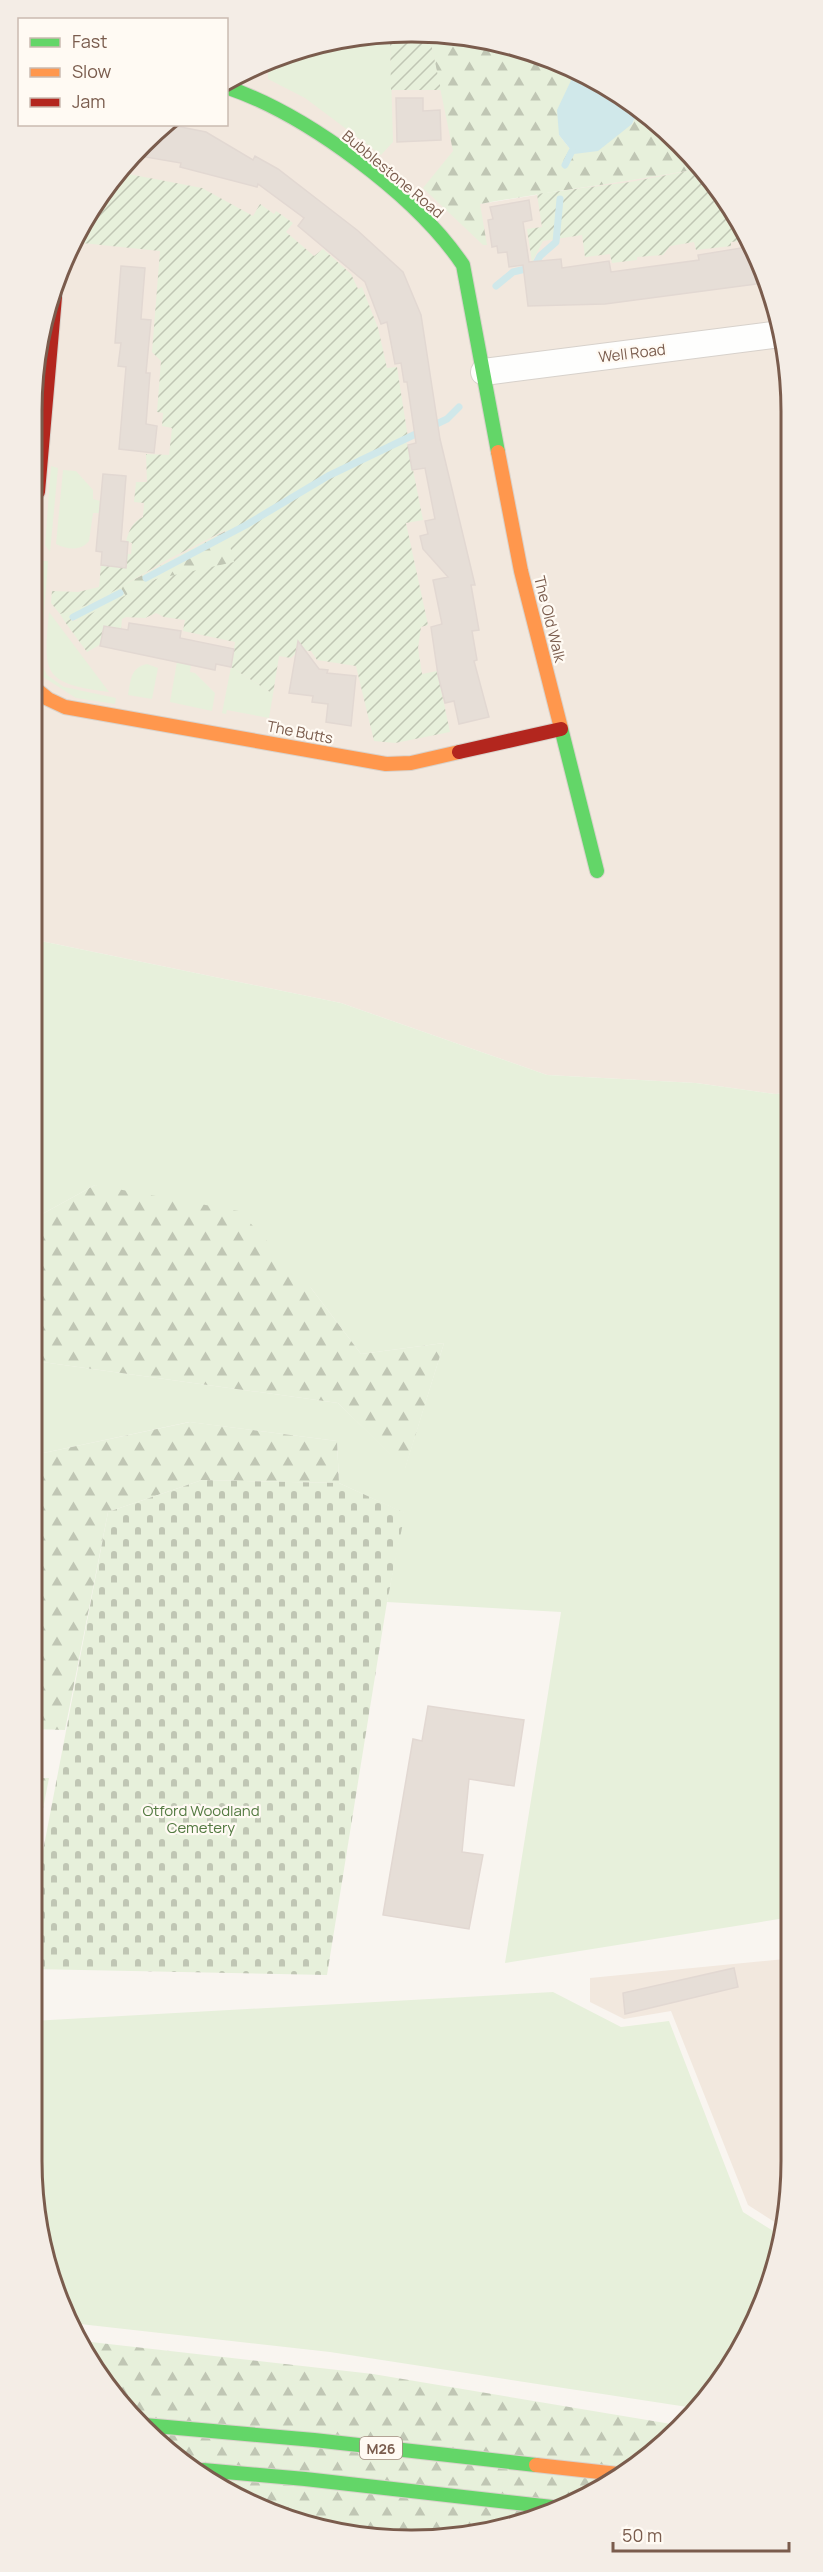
<svg xmlns="http://www.w3.org/2000/svg" width="823" height="2572" viewBox="0 0 823 2572" font-family="Manrope,sans-serif">
	<style>
		.residential { fill: #f2e8de }
		.grass { fill: #e7f0db }
		.forest { fill: url(#forest-firs) }
		.cemetery { fill: url(#cemetery-stones) }
		.garden { fill: url(#garden-furrows) }
		.water { fill: #d0e8ea }
		.lines { fill: none; stroke-linecap: round; stroke-linejoin: round }
		.stream { stroke: #d0e8ea; stroke-width: 7 }
		.building { fill: #e6ded7; stroke: #e2d8d2; stroke-width: 1.5 }
		.street-casing { stroke: #d7d1cb; stroke-width: 28 }
		.fast-casing { stroke: #d9d2cb; stroke-width: 16 }
		.slow-casing { stroke: #d9d2cb; stroke-width: 16 }
		.jam-casing { stroke: #d9d2cb; stroke-width: 16 }
		.street { stroke: #fefefd; stroke-width: 26 }
		.fast { stroke: #63d668; stroke-width: 14 }
		.slow { stroke: #ff974d; stroke-width: 14 }
		.jam { stroke: #b3261e; stroke-width: 14 }
		.labels { text-anchor: middle; dominant-baseline: central; stroke-width: 4.5; stroke-linejoin: round; paint-order: stroke }
		.shield { fill: #fffaf3; stroke: #a28b7f; stroke-width: 1.5 }
		.shield-label { font-size: 14px; font-weight: bold; fill: #7a5c4d }
		.street-label { font-size: 15px; fill: #7a5c4d; stroke: #fffaf3 }
		.park-label { font-size: 15px; fill: #537a41; stroke: #fffaf3 }
		.rim { fill: none; stroke: #7a5c4d; stroke-width: 3 }
	</style>
	<defs>
		<pattern id="forest-firs" width="22" height="20" patternUnits="userSpaceOnUse" patternTransform="scale(1.5)"><rect width="22" height="20" fill="#e7f0db"/><path d="M5 1l3.5 6h-7zM16 11l3.5 6h-7z" fill="#c0c6b4"/></pattern>
		<pattern id="cemetery-stones" width="16" height="16" patternUnits="userSpaceOnUse" patternTransform="scale(1.5)"><rect width="16" height="16" fill="#e7f0db"/><path d="M2 7V4a2 2 0 0 1 4 0v3zM10 15v-3a2 2 0 0 1 4 0v3z" fill="#c0c6b4"/></pattern>
		<pattern id="garden-furrows" width="10" height="10" patternUnits="userSpaceOnUse" patternTransform="scale(1.5)"><rect width="10" height="10" fill="#e7f0db"/><path d="M-1 1l2-2M0 10L10 0M9 11l2-2" fill="none" stroke="#c0c6b4"/></pattern>
	</defs>
	<rect width="100%" height="100%" fill="#f9f5f0"/>
	<!-- residential -->
	<path class="residential" d="M338,39H443L480,204L699,169L752,244L788,362L787,1093L775,1094L696,1083L547,1075L341,1003L36,940L39,337L96,200L171,125L226,124L227,85Z
		M785,1959L784,2228L748,2205L671,2011L624,2019L590,2002V1978Z"/>
	<!-- grass -->
	<path class="grass" d="M338,39H390L393,142L381,155L305,98L268,79V68Z
		M51,466L58,468L50,552L45,545Z
		M63,470L76,471L93,490V499L100,501L99,513H93L89,541C81,551 68,550 56,544Z
		M43,561H48L41,650L43,667L47,675L64,687L116,698L115,704L76,698L40,675L38,670V618Z
		M120,587L126,596L79,620L71,619L65,622L60,614L93,603Z
		M49,612L109,692C43,683 43,675 49,612Z
		M177,662L191,665L190,672L195,673L215,693L212,711L170,702Z
		M147,664L158,668L152,699L128,695C131,680 130,668 147,664Z
		M231,667L273,694L269,718L227,710L226,714L222,713Z
		M36,940L341,1003L547,1075L696,1083L775,1094L787,1093L785,1918L505,1963L561,1612L387,1602L404,1513L339,1483L337,1441L189,1422L34,1455L35,1361L338,1403L405,1468L444,1343L361,1354L311,1288L95,1185L35,1218Z
		M553,1992L621,2027L669,2021L743,2212L783,2237L728,2371L694,2408L330,2352L71,2323L60,2306L32,2160V2021Z"/>
	<!-- forest -->
	<path class="forest" d="M430,39H486L575,72L569,86L559,135L574,154L632,124L638,111L680,143L699,169C626,182 553,191 480,204L487,245H483L423,188L453,151Z
		M239,524L279,559L156,579L126,596L120,587Z
		M95,1185L239,1211L311,1288L361,1354L444,1343L405,1469L338,1403L35,1361V1218Z
		M190,1422L337,1441L339,1483L202,1480L108,1512L65,1730L33,1729L34,1455Z
		M33,1778H49L33,1860Z
		M82,2341L373,2374L677,2425L643,2462L510,2527L362,2537L243,2501L126,2411Z"/>
	<!-- cemetery -->
	<path class="cemetery" d="M202,1480L339,1483L405,1513L387,1602L327,1975L32,1969L33,1903L108,1512Z"/>
	<!-- garden -->
	<path class="garden" d="M390,39H430L441,90H391Z
		M699,169L750,240L731,242V246L696,250L694,242L670,246L663,255L637,257V260L612,263L610,254L585,257L582,235L543,241L532,262L527,229L542,227L537,194L630,182Z
		M123,173L202,188L253,216L260,204L274,214L276,211L293,223L286,232L314,256L323,249L351,274L358,289L362,287L378,328L387,368L397,367L408,438L404,439L408,445L423,520L406,523L428,625L421,627L418,648L422,674L437,671L450,732L395,743L374,741L356,666L317,660L311,651L299,650L291,658L279,656L273,694L231,667L235,642L183,631L185,620L164,617L156,613L145,618L126,617L122,619L121,629L104,626L101,644L87,652L65,622L71,619L72,621L79,620L156,579L234,562L226,530L169,559L93,603L60,614L51,603L52,591L78,592L99,587L101,565L126,568L127,554H131L132,543L126,542C128,532 133,521 143,517L144,503L134,502L136,482H147L146,454L169,455L172,428L162,426L163,413L157,412L161,361L152,352L160,251L82,243C84,212 102,194 123,173Z"/>
	<!-- water -->
	<path class="water" d="M575,72L601,82L638,111L632,124L598,151L574,154L559,135L557,110Z"/>
	<g class="lines">
		<!-- stream -->
		<path class="stream" d="M565,165L572,151
			M496,286L513,272L534,267L540,256L556,242L560,199
			M146,578L246,525L328,476L447,419L459,407
			M73,617L120,593"/>
	</g>
	<!-- building -->
	<path class="building" d="M396,98H423V111L440,110L441,140L397,142Z
		M171,125L206,132L253,160L255,156L278,169L357,230L403,272L421,315L440,439L475,585H471L479,630L472,631L477,660L474,661L489,717L459,724L454,701L445,703L438,675L431,627L442,624L433,580L448,577L423,549L420,536L428,534L425,521L435,519L425,468L412,470L408,445L416,443L407,382H404L401,363L395,364L387,322L381,324L365,282L298,226L304,218L258,184L257,187L180,167L181,163L140,156Z
		M529,200L532,220L523,222L529,262L561,259L562,268L609,261L611,272L699,260L698,255L753,246L764,283L605,304L528,306L523,265L509,267L507,252L498,253L497,246L492,247L488,220L493,219L490,207Z
		M121,266L145,268L141,319L151,320L146,373H150L146,424L157,426L154,453L119,449L126,367L118,366L121,343H115Z
		M103,474L126,476L121,541L128,542L126,568L101,565L102,552L96,551Z
		M129,623L181,631L180,638L234,649L231,667L216,664L215,670L100,646L104,626L128,630Z
		M298,641L319,669L328,670L327,673L356,676L351,726L326,722L328,704L312,702L313,696L289,693Z
		M428,1706L524,1720L514,1786L469,1779L462,1852L483,1855L469,1929L383,1915L413,1739L422,1741Z
		M734,1968L738,1987L625,2014L623,1993Z"/>
	<g class="lines">
		<!-- street casing -->
		<g class="street-casing">
			<path id="street" d="M484,372L780,334"/>
		</g>
		<!-- fast casing -->
		<g class="fast-casing">
			<path id="fast" d="M226,87C306,114 416,195 463,265L498,452
				M561,728L597,871
				M144,2425L314,2440L536,2465
				M203,2470L305,2479L552,2507"/>
		</g>
		<!-- slow casing -->
		<g class="slow-casing">
			<path id="slow" d="M498,452L521,571L561,728
				M37,690L48,699L65,707L386,764L411,763L459,752
				M536,2465L618,2474"/>
		</g>
		<!-- jam casing -->
		<g class="jam-casing">
			<path id="jam" d="M38,492L55,297
				M459,752L561,729"/>
		</g>
		<!-- street -->
		<use href="#street" class="street"/>
		<!-- fast -->
		<use href="#fast" class="fast"/>
		<!-- slow -->
		<use href="#slow" class="slow"/>
		<!-- jam -->
		<use href="#jam" class="jam"/>
	</g>
	<g class="labels">
		<!-- shield labels -->
		<rect class="shield" x="360" y="2437" width="42" height="22" rx="4.5"/>
		<g class="shield-label">
			<text x="381" y="2448">M26</text>
		</g>
		<!-- street labels -->
		<g class="street-label">
			<text transform="translate(393 174) rotate(40)">Bubblestone Road</text>
			<text transform="translate(632 353) rotate(-7)">Well Road</text>
			<text transform="translate(550 619) rotate(76)">The Old Walk</text>
			<text transform="translate(300 732) rotate(11)">The Butts</text>
		</g>
		<!-- park labels -->
		<g class="park-label">
			<text x="201" y="1810">Otford Woodland<tspan x="201" dy="17">Cemetery</tspan></text>
		</g>
	</g>
	<!-- crop -->
	<path d="M0 0H823V2572H0ZM411 42H412A369 369 0 0 1 781 411V2161A369 369 0 0 1 412 2530H411A369 369 0 0 1 42 2161V411A369 369 0 0 1 411 42Z" fill="#f4ede6" fill-rule="evenodd"/>
	<path class="rim" d="M411 42H412A369 369 0 0 1 781 411V2161A369 369 0 0 1 412 2530H411A369 369 0 0 1 42 2161V411A369 369 0 0 1 411 42Z"/>
	<!-- legend -->
	<rect x="18" y="18" width="210" height="108" fill="#fffaf3" stroke="#cabbb1" stroke-width="1.5"/>
	<rect x="30" y="38" width="30" height="9" fill="#63d668" stroke="#cabbb1" stroke-width="1.5"/>
	<text x="72" y="48" font-size="18" fill="#7a5c4d">Fast</text>
	<rect x="30" y="68" width="30" height="9" fill="#ff974d" stroke="#cabbb1" stroke-width="1.5"/>
	<text x="72" y="78" font-size="18" fill="#7a5c4d">Slow</text>
	<rect x="30" y="98" width="30" height="9" fill="#b3261e" stroke="#cabbb1" stroke-width="1.5"/>
	<text x="72" y="108" font-size="18" fill="#7a5c4d">Jam</text>
	<!-- scale -->
	<path d="M613 2542v9h176v-9" fill="none" stroke="#7a5c4d" stroke-width="3"/>
	<text x="622" y="2542" font-size="18" fill="#7a5c4d" stroke="#fffaf3" stroke-width="4.5" paint-order="stroke">50 m</text>
</svg>
